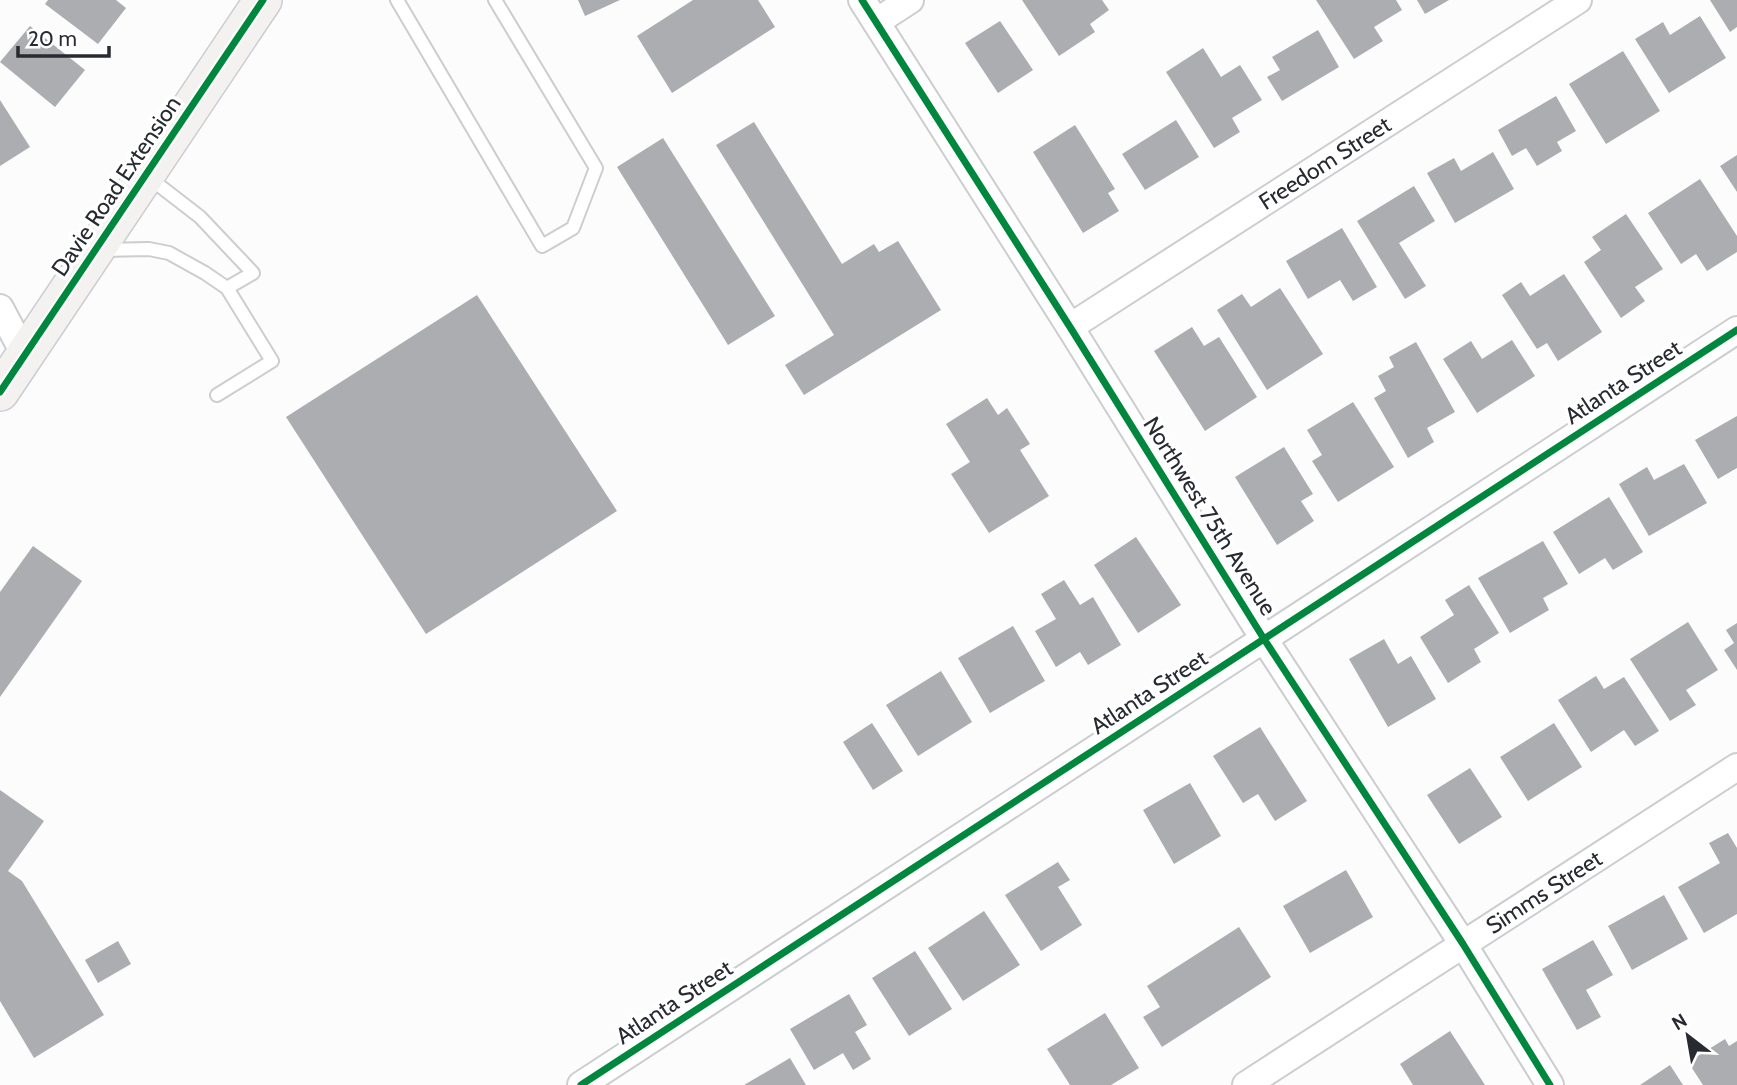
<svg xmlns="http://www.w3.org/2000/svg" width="1737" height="1085" viewBox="0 0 1737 1085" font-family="Cabin,sans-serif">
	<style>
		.building { fill: #acadb0 }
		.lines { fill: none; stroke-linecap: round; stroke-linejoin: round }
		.lane-casing { stroke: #cccdd0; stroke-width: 16 }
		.street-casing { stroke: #cccdd0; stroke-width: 30 }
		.secondary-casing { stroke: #cccdd0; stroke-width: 40 }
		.lane { stroke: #fff; stroke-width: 12 }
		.street { stroke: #fff; stroke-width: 26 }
		.secondary { stroke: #f4f2f1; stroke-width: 37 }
		.cycleway-casing { stroke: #fff; stroke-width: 11 }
		.cycleway { stroke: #00873e; stroke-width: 7 }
		.labels { text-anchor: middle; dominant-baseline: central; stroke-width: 7; stroke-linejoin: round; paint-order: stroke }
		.street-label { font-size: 23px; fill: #282a31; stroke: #fff }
	</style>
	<rect width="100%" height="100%" fill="#fcfcfc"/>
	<!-- building -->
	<path class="building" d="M48,0H116L126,8L98,44L45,4Z
		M578,0H620L585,16Z
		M693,0H758L775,27L672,93L637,36Z
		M1022,0H1102L1109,10L1090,24L1095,32L1059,56Z
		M1316,0H1396L1402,10L1374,27L1383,41L1354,59Z
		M1417,0H1449L1425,14Z
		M1710,0H1737V27L1730,32Z
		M1700,16L1726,58L1669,93L1635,39L1663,22L1670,35Z
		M1000,21L1033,70L998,93L965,43Z
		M30,26L85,70L55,107L0,62Z
		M1318,30L1339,67L1282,101L1267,77L1280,70L1272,57Z
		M1203,48L1221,77L1240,65L1262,100L1232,118L1240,132L1214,148L1166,72Z
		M1623,51L1660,111L1606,144L1569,84Z
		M1556,96L1576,131L1557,142L1562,151L1537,166L1526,148L1512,156L1498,130Z
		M0,100L30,147L0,166Z
		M1176,120L1199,157L1145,190L1122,154Z
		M754,122L842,264L874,244L879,252L898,241L941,310L804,395L785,365L834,335L716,145Z
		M1075,125L1115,189L1108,193L1119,211L1083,233L1033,152Z
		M663,138L775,316L728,345L617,167Z
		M1493,152L1514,189L1455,223L1427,173L1454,158L1461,171Z
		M1737,155V192L1720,166Z
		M1700,179L1737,236V252L1707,271L1696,254L1681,264L1648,213Z
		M1414,186L1435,221L1399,243L1426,286L1405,299L1357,221Z
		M1626,214L1663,269L1635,287L1645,301L1621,318L1584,262L1601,250L1592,237Z
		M1342,228L1377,287L1353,301L1340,280L1308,299L1286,261Z
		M1564,274L1602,332L1558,361L1547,343L1537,349L1502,295L1521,282L1530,296Z
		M1280,288L1323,354L1267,390L1217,310L1242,294L1251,307Z
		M477,295L617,511L426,634L286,417Z
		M1192,327L1204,346L1219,337L1257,397L1205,431L1154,351Z
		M1512,340L1535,376L1477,413L1443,359L1471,341L1482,359Z
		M1416,342L1455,412L1427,428L1434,442L1408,458L1374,398L1386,391L1378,376L1394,367L1389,357Z
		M987,398L998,415L1007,408L1030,444L1020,450L1049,496L989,533L951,474L970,462L946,424Z
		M1353,402L1394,467L1338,502L1312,461L1322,455L1307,430Z
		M1737,416V468L1718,479L1695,440Z
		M1284,447L1313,494L1301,501L1314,521L1277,545L1235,477Z
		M1684,464L1707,503L1649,536L1619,484L1647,467L1654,480Z
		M1609,497L1643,552L1613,570L1605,558L1579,574L1553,532Z
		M1136,537L1181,605L1138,633L1094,565Z
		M1543,541L1568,584L1543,598L1549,610L1510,633L1478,578Z
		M33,546L82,581L0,697V592Z
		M1064,580L1080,605L1093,597L1121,645L1088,665L1080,652L1056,667L1035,631L1056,619L1041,594Z
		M1469,585L1499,633L1474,649L1481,662L1448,683L1420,637L1454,615L1445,600Z
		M1688,622L1718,670L1686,690L1696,705L1670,721L1630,659Z
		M1737,623V670L1724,650L1734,643L1726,630Z
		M1013,626L1045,681L990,713L958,658Z
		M1384,639L1398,664L1411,656L1436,699L1388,727L1349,659Z
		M941,671L972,722L918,756L886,705Z
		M1596,676L1604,689L1624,677L1659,731L1635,746L1624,730L1591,752L1558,700Z
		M872,723L903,771L873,790L843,742Z
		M1554,723L1582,767L1528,801L1500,757Z
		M1260,727L1307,801L1275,821L1258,794L1243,803L1213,756Z
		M1470,768L1502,817L1459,844L1427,795Z
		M1190,783L1221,836L1174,864L1143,810Z
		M0,790L44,821L8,871L22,881L104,1015L34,1058L0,1001Z
		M1728,833L1737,848V914L1704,933L1678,887L1720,863L1709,843Z
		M1058,862L1070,880L1058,887L1082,925L1041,951L1005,895Z
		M1346,870L1373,917L1310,953L1283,906Z
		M1664,895L1688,939L1632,970L1608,926Z
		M984,911L1020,965L963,1001L928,948Z
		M1239,927L1271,977L1162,1047L1143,1017L1160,1007L1147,986Z
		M1593,940L1613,975L1586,990L1601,1017L1577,1030L1542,969Z
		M118,941L131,964L98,983L85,960Z
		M915,951L952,1009L909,1036L872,978Z
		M849,994L867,1025L855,1032L871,1059L853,1070L843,1053L814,1070L790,1029Z
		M1105,1013L1139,1068L1111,1085H1070L1047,1049Z
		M1450,1031L1485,1085H1413L1400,1064Z
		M1725,1039L1729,1046L1737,1041V1085H1703L1688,1062Z
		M790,1058L806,1085H744Z
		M1670,1065L1683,1085H1640Z"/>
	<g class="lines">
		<!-- lane casing -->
		<g class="lane-casing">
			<path id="lane" d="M397,0L542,246L573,228L596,168L495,0
				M147,176L200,217L253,273L227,288
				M101,250L149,249L169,253L205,273L227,288L272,361L217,395"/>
		</g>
		<!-- street casing -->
		<g class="street-casing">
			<g id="street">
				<path d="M862,0L1070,327L1264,639L1463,944L1550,1085"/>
				<path d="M876,22L910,0"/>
				<path d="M0,308L25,355"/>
				<path id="s1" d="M1070,327L1578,0"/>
				<path d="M581,1085L1737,330"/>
				<path id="s2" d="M1246,1085L1737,767"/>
			</g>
		</g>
		<!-- secondary casing -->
		<g class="secondary-casing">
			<path id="secondary" d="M0,392L263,0"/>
		</g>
		<!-- lane -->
		<use href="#lane" class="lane"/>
		<!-- street -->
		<use href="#street" class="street"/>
		<!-- secondary -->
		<use href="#secondary" class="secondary"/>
		<!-- cycleway casing -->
		<g class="cycleway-casing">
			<path id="cycleway" d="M862,0L1070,327L1264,639L1463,944L1550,1085
				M0,392L263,0
				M581,1085L1737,330"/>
		</g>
		<!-- cycleway -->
		<use href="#cycleway" class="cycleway"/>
	</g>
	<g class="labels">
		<!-- street labels -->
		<g class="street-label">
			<text stroke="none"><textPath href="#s1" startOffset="303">Freedom Street</textPath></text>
			<text transform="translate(116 186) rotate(-56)">Davie Road Extension</text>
			<text transform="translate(1623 382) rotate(-33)">Atlanta Street</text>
			<text transform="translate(1210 516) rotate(58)">Northwest 75th Avenue</text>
			<text transform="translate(1149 692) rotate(-33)">Atlanta Street</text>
			<text stroke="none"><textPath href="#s2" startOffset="355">Simms Street</textPath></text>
			<text transform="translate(674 1002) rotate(-33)">Atlanta Street</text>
		</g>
	</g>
	<!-- north arrow -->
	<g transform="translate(1688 1036) rotate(329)" stroke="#ffffff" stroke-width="5" paint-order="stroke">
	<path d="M0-5L12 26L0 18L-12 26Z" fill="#282a31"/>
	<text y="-10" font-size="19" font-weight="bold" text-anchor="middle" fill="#282a31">N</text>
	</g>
	<!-- scale -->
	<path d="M18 46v10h91v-10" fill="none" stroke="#282a31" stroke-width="3.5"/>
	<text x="28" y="46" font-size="21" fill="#282a31" stroke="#ffffff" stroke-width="5" paint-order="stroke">20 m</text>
</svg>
